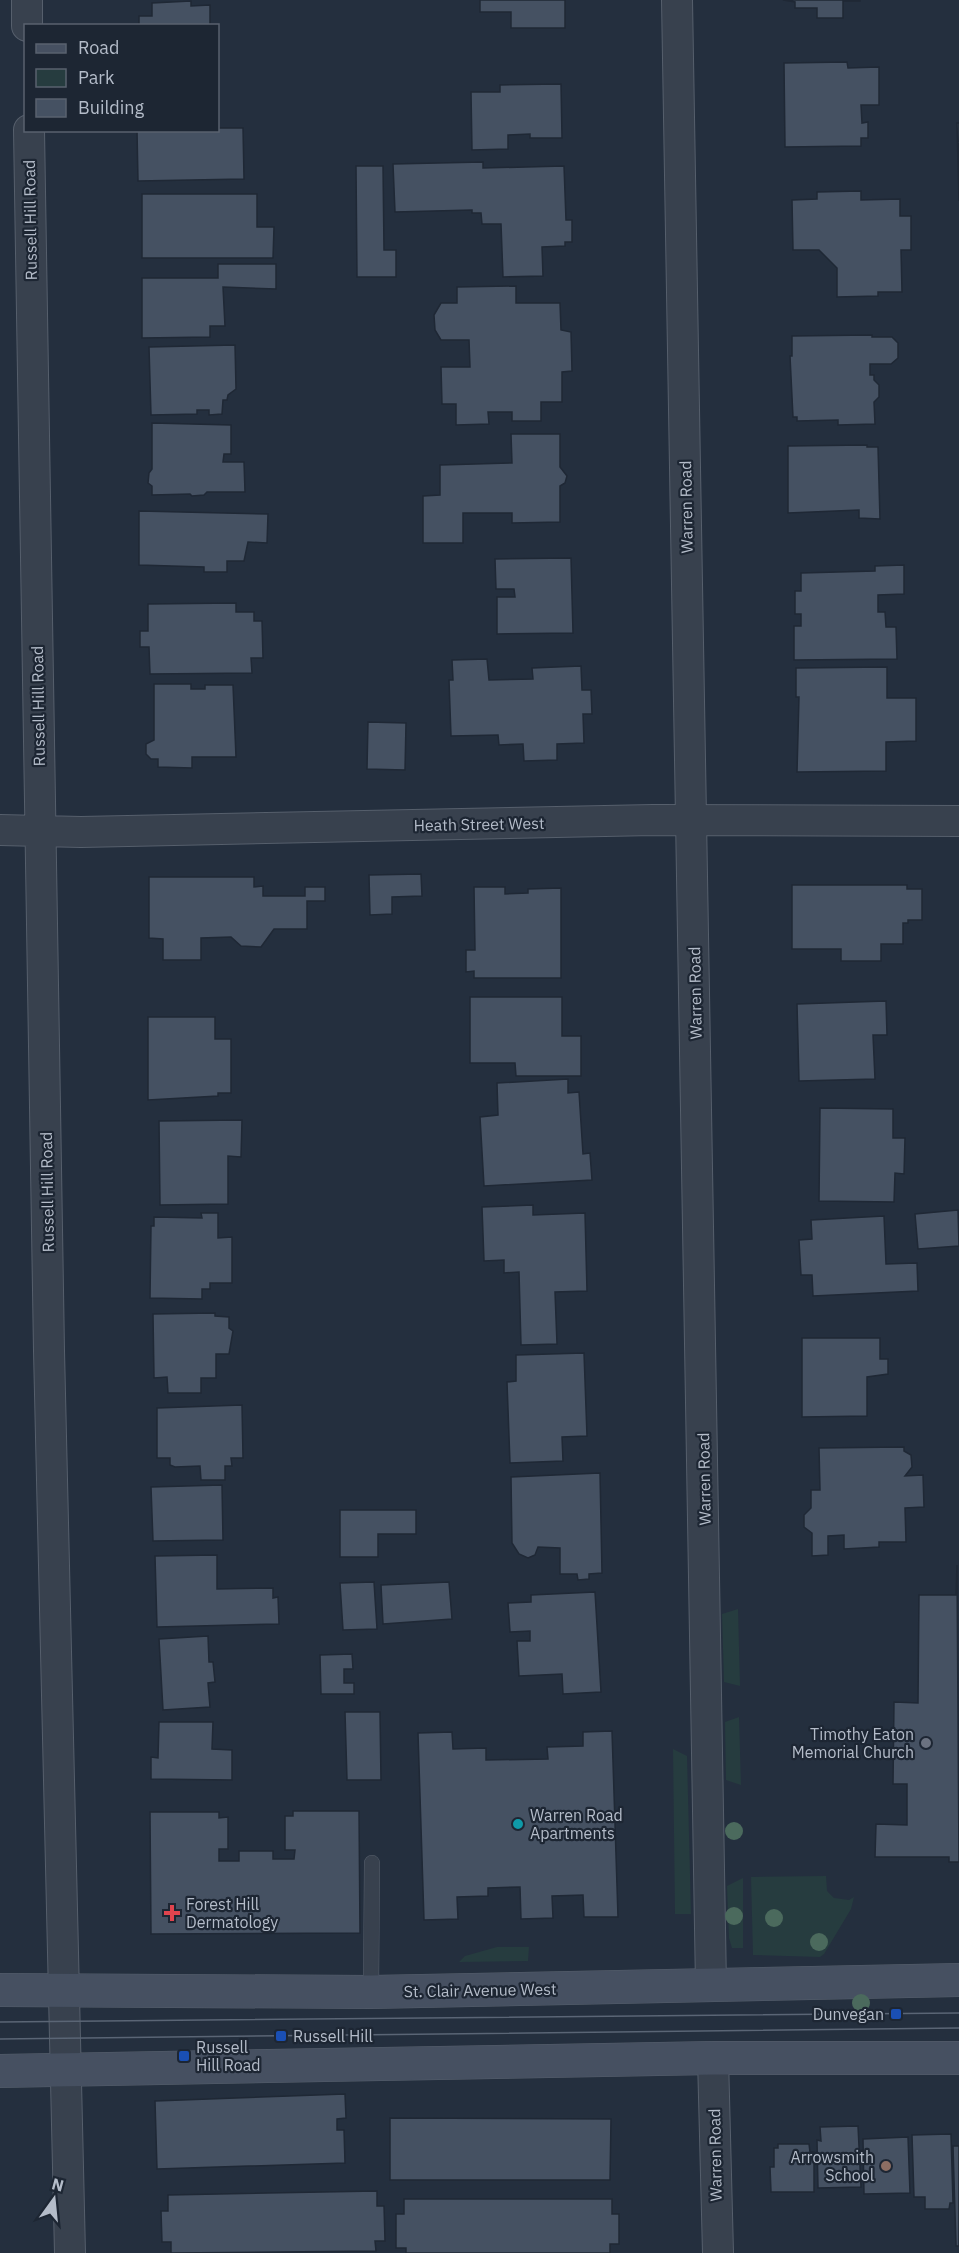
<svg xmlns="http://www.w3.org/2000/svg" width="959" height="2253" viewBox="0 0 959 2253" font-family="'IBM Plex Sans',sans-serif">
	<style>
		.green { fill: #263c3f }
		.building { fill: #455162; stroke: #1f2835; stroke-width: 1.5 }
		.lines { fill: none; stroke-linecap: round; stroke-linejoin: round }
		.lane-casing { stroke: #565f6c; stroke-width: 16 }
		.street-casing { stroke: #565f6c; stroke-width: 32 }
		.secondary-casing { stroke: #565f6c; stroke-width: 34 }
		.lane { stroke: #38414e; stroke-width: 15 }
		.street { stroke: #38414e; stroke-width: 30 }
		.secondary { stroke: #465061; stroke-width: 33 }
		.tram { stroke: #5a6575; stroke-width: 1.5 }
		.tree { fill: #4b6a5d }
		.worship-dot { fill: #6b7280; stroke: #1d2633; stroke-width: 2 }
		.culture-dot { fill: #0f9aa8; stroke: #1d2633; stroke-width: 2 }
		.health-dot { fill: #e0444e; stroke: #1d2633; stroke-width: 2 }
		.transit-dot { fill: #1a4fb4; stroke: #1d2633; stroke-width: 2 }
		.education-dot { fill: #8d6e63; stroke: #1d2633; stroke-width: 2 }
		.labels { text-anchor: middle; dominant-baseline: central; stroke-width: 4.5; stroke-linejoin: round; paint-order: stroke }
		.street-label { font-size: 16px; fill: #b4bcc9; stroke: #1d2633 }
		.poi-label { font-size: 16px; fill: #b4bcc9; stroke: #1d2633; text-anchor: start }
	</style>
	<rect width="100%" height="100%" fill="#242f3e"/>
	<!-- green -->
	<path class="green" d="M738,1609L740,1686L724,1682L722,1614Z
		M739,1717L741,1785L726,1780L725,1722Z
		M673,1749L687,1756L691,1914H675Z
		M826,1876L827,1891L834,1898L849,1900L854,1897L851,1909L824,1954L820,1957L753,1955L751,1877Z
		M743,1878V1948H732L729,1938L727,1886Z
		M497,1947H529L528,1961L459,1962L465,1956Z"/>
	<!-- building -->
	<path class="building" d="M480,0H565V28H511V12H480Z
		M783,0H860V1H843V18H817V8H795V2Z
		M191,1V6L210,5V26H139V16H152V3Z
		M847,62L848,68L879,67V105H861L862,123L868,122V138H861V146L785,147L784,63Z
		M561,84L562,138H530V134L508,135V149L472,150L471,92H500V85Z
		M957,123H959V201Z
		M218,128H243L244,179L138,181L137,130H218Z
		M483,162V168L564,166L566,220H572V242H565V246L542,247L543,276L503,277L501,224H482L481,213H472V210L395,212L393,164Z
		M356,166H383L384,250H396V277H357Z
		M861,191V200L900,199V216H911V250H901L902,292H878V296L837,297V268L819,250H793L792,200L817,199V192Z
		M142,194H257V227H274L273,258H142Z
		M218,264H276V289L223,287L225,326H210V337L142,338V278H218Z
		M516,286V303H560L561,330L571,332L572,371L562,372V402H541V421H512V412H488L489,424L456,425V404H442L441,367H470L469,340H441L435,330L434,315L441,303H457V287Z
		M872,335V337H892L898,343V358L891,364H870V375H874V380L879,385V397L874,402L875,424L838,425V420L797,421V417H793L790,356H792V336Z
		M235,345L236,389L228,395L227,400H223L222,414L209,415V410H197V414L151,415L149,347Z
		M152,423L231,425V454H224L223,462H244L245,492H207L204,495L192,496L190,494L152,495V486L148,483L149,473L152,469Z
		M511,434H560V467L567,476L565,483L560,486V522L512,523V513H463V543H423V496L440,495V465L512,463Z
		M867,445V447H878L880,519L859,518V510L788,513V446Z
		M139,511L268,514L267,543L248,542L244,561H227V572H204V567L139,565Z
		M571,558L573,633L497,634V597H515L514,589H496L495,559Z
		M904,565V594L878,595V612H885L886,627H896L897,659L794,660V626H801V614H795V591H801V573L875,571V566Z
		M236,603V612H254V621H262L263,658H251L252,673L150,674L149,647H140V631H148V604Z
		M487,659L489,680L533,679L532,668L581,666L582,690H591L592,714H583L584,743L557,744V760L524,761L523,744L499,745L498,735L451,736L449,680H453L452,660Z
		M887,667V698H916V741L886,742V771L797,772L799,697H796V668Z
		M154,684H191V689H205V685H233L236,757H192V768L158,767V759H151L146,754V744L154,740Z
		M368,722L406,723L405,770L367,769Z
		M421,874L422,896L392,897V914L370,915L369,875Z
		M149,877H254V887L263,886V896H305V887H325V901H307V929H274L261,947L241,946L231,937L201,938V960H163V939L149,938Z
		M792,885H907V889H922V920H908V923H903V944H881V961H841V949H792Z
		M474,887H505V894L528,893V889L561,888V978H474V971L466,972V950H475Z
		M470,997H562V1036H581V1076H516L515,1063H470Z
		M886,1001L887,1035H873L875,1079L799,1081L797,1004Z
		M148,1017H215V1039H231V1093H218V1096L148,1100Z
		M568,1079V1093L579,1092L583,1154L590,1153L592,1180L484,1186L480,1117L498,1115L497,1083Z
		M820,1108L893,1109V1138H905L904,1174L895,1173L894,1202L819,1201Z
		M242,1120L241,1157L228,1156V1204L160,1205L159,1121Z
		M533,1205V1215L585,1213L587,1291L555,1292L557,1344L521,1345L519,1272L504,1273V1260L484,1261L482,1207Z
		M958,1210L959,1246L918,1249L915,1214Z
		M201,1213H218V1238L232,1237V1283H210V1289H202V1299L150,1298L151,1226H154V1217L202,1218Z
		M884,1216L886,1264L917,1263L918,1291L813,1296L812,1275H801L799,1240L812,1239L811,1220Z
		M215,1313V1316L229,1317V1328L233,1331L229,1354H216V1378H201V1393H168L167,1377L154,1378L153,1314Z
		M802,1338H880V1359H888V1374L867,1377V1416L802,1417Z
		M584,1353L587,1436L562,1437L563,1461L510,1463L507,1382L516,1381V1355Z
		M242,1405L243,1458H231L232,1466H225V1480H201L200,1466L175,1467L170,1465V1458H157V1408Z
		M904,1447V1451L911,1455L912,1467L905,1476L923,1475L924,1507L905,1508L906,1542H879V1547L844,1549V1535L828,1536V1555L812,1556V1533L804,1527V1515L811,1508V1490H820L819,1448Z
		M600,1473L602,1573L589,1574V1579L578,1580L577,1574H560V1548L538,1547L535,1555L528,1558L519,1554L512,1543L511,1477Z
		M222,1485L223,1540L153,1541L151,1487Z
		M340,1510H416V1534H378V1557H340Z
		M217,1555V1589L273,1588V1598L278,1597L279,1624L157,1627L155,1556Z
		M957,1565L959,1862H949V1857H875L876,1824L907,1825V1784H893L894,1702L918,1703L919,1595H956Z
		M374,1582L377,1629L343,1630L340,1583Z
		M449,1582L452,1619L383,1624L381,1585Z
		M595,1592L601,1692L563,1694L562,1674L519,1676L517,1641H530V1631L510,1632L508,1603L531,1602V1595Z
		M208,1636L209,1662H213L215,1682L208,1683L210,1707L163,1710L159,1639Z
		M352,1654L353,1669H344V1683H354V1694H321L320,1655Z
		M345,1712H380L381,1780H347Z
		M159,1722H213L212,1749L232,1750V1780L151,1779V1757L158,1758Z
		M612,1731L618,1917H584L583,1895L552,1896L553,1918L521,1919L520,1887L488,1888V1896L457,1897L458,1919L424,1920L418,1733L452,1732L453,1749L486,1748V1760L548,1759L547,1747L583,1746V1732Z
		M293,1811H359L360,1933L151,1934L150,1812H219V1818L228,1817V1849H219V1861H239V1851H273V1859H294L295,1850H285V1816H293Z
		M345,2094L346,2118L337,2119V2130H344L345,2163L157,2169L155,2101Z
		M390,2118L611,2119L610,2180H390Z
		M858,2126L861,2187L818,2188L817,2140L821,2141L820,2127Z
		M951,2134L953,2203H950L949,2209H925V2197H914L912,2135Z
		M908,2137L910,2193L864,2194L863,2139Z
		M778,2144H809L810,2152H814V2192H771L770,2167H774V2148H778Z
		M953,2146H959V2246H956Z
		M377,2191V2206H384L385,2241H375L376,2251L171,2253V2242H162L161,2211H168V2195Z
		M404,2199H612V2214H619V2244H610V2253H406V2248H396V2214H404Z"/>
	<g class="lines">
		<!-- lane casing -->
		<g class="lane-casing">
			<path id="lane" d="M371,1992L372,1863"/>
		</g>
		<!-- street casing -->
		<g class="street-casing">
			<path id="street" d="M27,0V26
				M677,0L711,1986
				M29,130L49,1351L70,2253
				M0,830L81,832L653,820L959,821
				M713,2058L718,2253"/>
		</g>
		<!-- secondary casing -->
		<g class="secondary-casing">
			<path id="secondary" d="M0,1990L371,1992L959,1980
				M0,2071L713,2058H959"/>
		</g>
		<!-- lane -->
		<use href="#lane" class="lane"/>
		<!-- street -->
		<use href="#street" class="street"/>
		<!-- secondary -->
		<use href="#secondary" class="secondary"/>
		<!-- tram -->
		<path class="tram" d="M0,2022L959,2013
			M0,2039L959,2028"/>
	</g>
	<!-- trees -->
	<g class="tree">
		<circle cx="734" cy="1831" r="9"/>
		<circle cx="734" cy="1916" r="9"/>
		<circle cx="774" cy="1918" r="9"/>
		<circle cx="819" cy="1942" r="9"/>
		<circle cx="861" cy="2003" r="9"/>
	</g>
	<!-- markers -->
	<circle class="worship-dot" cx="926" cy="1743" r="6"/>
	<circle class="culture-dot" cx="518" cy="1824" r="6"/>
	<path class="health-dot" d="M169 1904h6v6h6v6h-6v6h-6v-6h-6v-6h6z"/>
	<g class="transit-dot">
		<rect x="890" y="2008" width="12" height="12" rx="3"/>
		<rect x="275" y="2030" width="12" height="12" rx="3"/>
		<rect x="178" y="2050" width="12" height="12" rx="3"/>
	</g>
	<circle class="education-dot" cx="886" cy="2166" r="6"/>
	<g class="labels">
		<!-- street labels -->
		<g class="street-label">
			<text transform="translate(30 220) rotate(-91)">Russell Hill Road</text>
			<text transform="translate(686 507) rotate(-91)">Warren Road</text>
			<text transform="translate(38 706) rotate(-91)">Russell Hill Road</text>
			<text transform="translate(479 824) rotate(-1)">Heath Street West</text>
			<text transform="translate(695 993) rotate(-91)">Warren Road</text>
			<text transform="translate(47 1192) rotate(-91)">Russell Hill Road</text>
			<text transform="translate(704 1479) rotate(-91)">Warren Road</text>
			<text transform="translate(480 1990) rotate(-1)">St. Clair Avenue West</text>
			<text transform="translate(715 2155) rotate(-91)">Warren Road</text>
		</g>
		<!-- poi labels -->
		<g class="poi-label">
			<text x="914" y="1734" text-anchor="end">Timothy Eaton<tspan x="914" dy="18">Memorial Church</tspan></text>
			<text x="530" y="1815">Warren Road<tspan x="530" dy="18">Apartments</tspan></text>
			<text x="186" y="1904">Forest Hill<tspan x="186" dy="18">Dermatology</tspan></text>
			<text x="884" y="2014" text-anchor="end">Dunvegan</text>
			<text x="293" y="2036">Russell Hill</text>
			<text x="196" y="2047">Russell<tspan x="196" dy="18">Hill Road</tspan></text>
			<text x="874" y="2157" text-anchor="end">Arrowsmith<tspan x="874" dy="18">School</tspan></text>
		</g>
	</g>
	<!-- legend -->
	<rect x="24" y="24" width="195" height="108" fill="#1d2633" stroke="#59626f" stroke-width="1.5"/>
	<rect x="36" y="44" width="30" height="9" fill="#465061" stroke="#59626f" stroke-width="1.5"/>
	<text x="78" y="54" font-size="18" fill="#b4bcc9">Road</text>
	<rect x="36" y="69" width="30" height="18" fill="#263c3f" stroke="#59626f" stroke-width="1.5"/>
	<text x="78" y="84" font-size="18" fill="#b4bcc9">Park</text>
	<rect x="36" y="99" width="30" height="18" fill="#455162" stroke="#59626f" stroke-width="1.5"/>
	<text x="78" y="114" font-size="18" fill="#b4bcc9">Building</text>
	<!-- north arrow -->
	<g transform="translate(54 2199) rotate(15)" stroke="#1d2633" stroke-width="4.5" paint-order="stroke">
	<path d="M0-4.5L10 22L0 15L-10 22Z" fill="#b4bcc9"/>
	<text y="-9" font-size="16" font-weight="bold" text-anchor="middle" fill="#b4bcc9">N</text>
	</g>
</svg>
